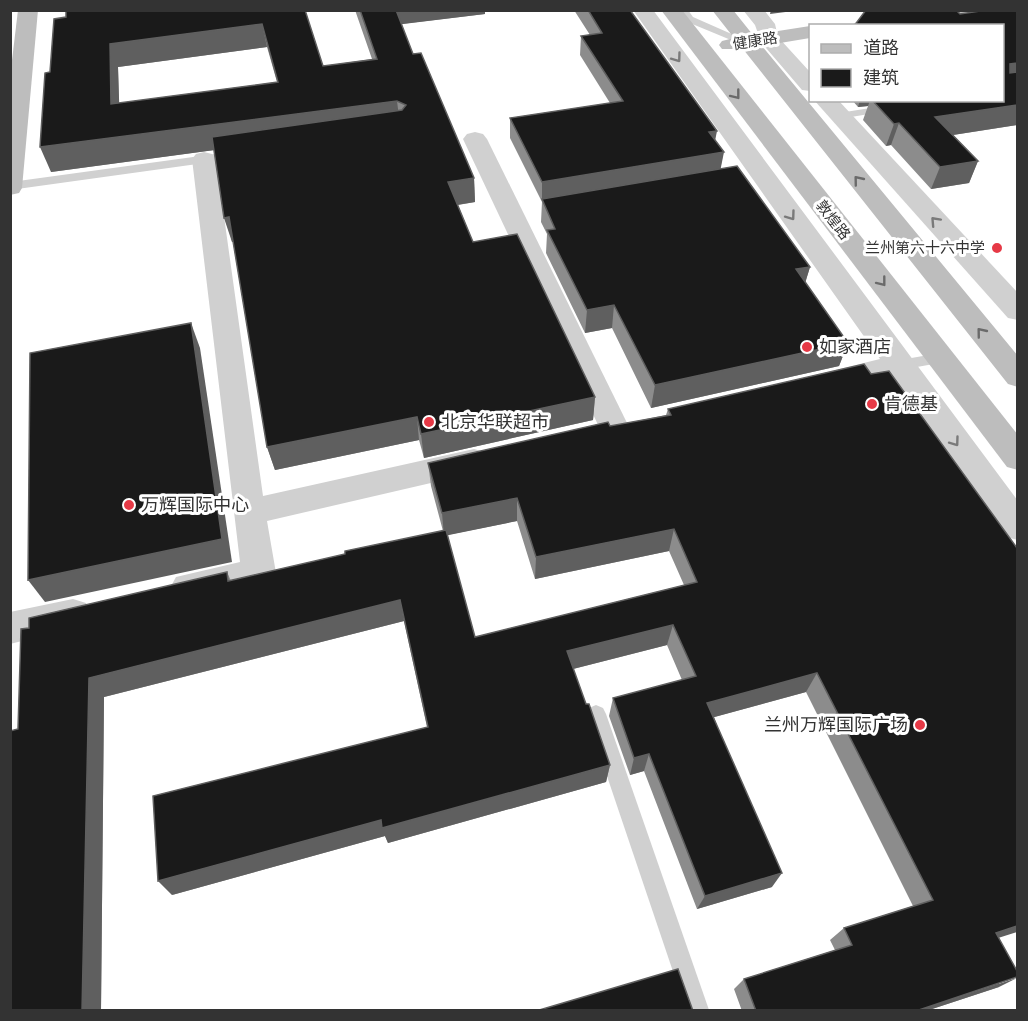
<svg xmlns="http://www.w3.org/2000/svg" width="1028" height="1021" font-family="'DM Sans','Noto Sans SC',sans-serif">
  <rect width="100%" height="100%" fill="#fff"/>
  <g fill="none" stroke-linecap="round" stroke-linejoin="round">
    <!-- lane -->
    <g fill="#d0d0d0" fill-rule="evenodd">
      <path d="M 677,10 L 688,10 L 693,17 L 752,43 L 743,45 L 685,21 Z"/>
      <path d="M 889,105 L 893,106 L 893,110 L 839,119 L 833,116 L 839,113 Z"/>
      <path d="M 215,154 L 221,158 L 219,161 L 10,190 L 11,182 Z"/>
      <path d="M 940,353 L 947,358 L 945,362 L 900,370 L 893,365 L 900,360 Z"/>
      <path d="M 596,705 L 603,708 L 606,714 L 709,1010 L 686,1010 L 586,714 L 589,708 Z"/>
    </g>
    <!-- street -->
    <g fill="#d0d0d0" fill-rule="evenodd">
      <path d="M 633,10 L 653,10 L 1018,501 L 1018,540 L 1006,537 L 893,377 L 825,393 L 815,389 L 810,382 L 815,375 L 880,359 Z"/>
      <path d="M 743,10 L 764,10 L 775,24 L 778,37 L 810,72 L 810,91 L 802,90 L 761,42 L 755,25 Z"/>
      <path d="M 814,100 L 838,100 L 1018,293 L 1018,320 L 1008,318 Z"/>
      <path d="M 475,132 L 483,134 L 487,139 L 630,429 L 626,437 L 615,441 L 604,437 L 600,429 L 463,139 L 467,134 Z"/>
      <path d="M 204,152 L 212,154 L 216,159 L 263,496 L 474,449 L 485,452 L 490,461 L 485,470 L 474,473 L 267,521 L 276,573 L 271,583 L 188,603 L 176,599 L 170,588 L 176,577 L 240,562 L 192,159 L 196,154 Z"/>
      <path d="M 73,599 L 86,603 L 91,614 L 86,625 L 10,644 L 10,612 Z"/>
    </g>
    <!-- secondary -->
    <g fill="#bdbdbd" fill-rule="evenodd">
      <path d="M 18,10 L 38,10 L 22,188 L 19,193 L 10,195 L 10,77 Z"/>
      <path d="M 661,10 L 682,10 L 1018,435 L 1018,470 L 1007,467 Z"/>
      <path d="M 712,10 L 733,10 L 753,35 L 810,26 L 810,38 L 762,46 L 1018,356 L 1018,387 L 1008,384 L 743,49 L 722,49 L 719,45 L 722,41 L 734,38 Z"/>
      <path d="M 924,10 L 977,10 C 966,25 871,26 850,26 L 860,20 Z"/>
    </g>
  </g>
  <!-- wall -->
  <g fill="#8c8c8c" fill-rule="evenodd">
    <path d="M 305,10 L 323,66 L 372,59 L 355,10 L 485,10 L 485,14 L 401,24 L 413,54 L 474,178 L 475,202 L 458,205 L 473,242 L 595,397 L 593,420 L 424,458 L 419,440 L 275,470 L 267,447 L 233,242 L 232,242 L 214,150 L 51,172 L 50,72 ZM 267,47 L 277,82 L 119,103 L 118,67 Z"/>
    <path d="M 574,10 L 630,10 L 715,140 L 720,169 L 810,267 L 805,283 L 848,343 L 839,366 L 651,408 L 612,328 L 585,333 L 546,253 L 547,234 L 541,222 L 542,202 L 510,138 L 510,118 L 610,103 L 580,55 L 581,36 L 590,35 Z"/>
    <path d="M 866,10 L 956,10 L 960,14 L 987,10 L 1017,10 L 1017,125 L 953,135 L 978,161 L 969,183 L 931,189 L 891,145 L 886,146 L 863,120 L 868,106 L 858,107 L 852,100 L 1002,100 L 1002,26 L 854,26 Z"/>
    <path d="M 668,409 L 999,938 L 999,987 L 926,1011 L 742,1011 L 734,989 L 744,979 L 835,950 L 830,940 L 844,928 L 913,906 L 806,692 L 714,717 L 772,887 L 697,909 L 644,771 L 630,775 L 609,716 L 613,698 L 682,680 L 667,645 L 573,669 L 586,704 L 610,765 L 606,782 L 388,843 L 385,836 L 172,895 L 427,727 L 404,621 L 104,697 L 101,1011 L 10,1011 L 18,729 L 29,628 L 227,572 L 231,581 L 443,531 L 431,486 L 428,463 L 666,415 ZM 517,521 L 535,579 L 669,551 L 684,585 L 475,637 L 447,535 Z"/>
  </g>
  <!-- shaded-wall -->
  <g fill="#5f5f5f">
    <path d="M 393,10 L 485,10 L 485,14 L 395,25 Z"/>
    <path d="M 771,10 L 801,10 L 770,14 Z"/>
    <path d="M 262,24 L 267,47 L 118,67 L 120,129 L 111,104 L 110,44 Z"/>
    <path d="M 1017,63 L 1017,84 L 1002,85 L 1010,64 Z"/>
    <path d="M 860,100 L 870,100 L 868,106 L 858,107 Z"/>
    <path d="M 397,101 L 400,125 L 51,172 L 40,147 Z"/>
    <path d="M 1017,105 L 1017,125 L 927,139 L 935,117 Z"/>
    <path d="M 899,123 L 891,145 L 886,146 L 894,124 Z"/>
    <path d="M 717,131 L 713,151 L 709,132 Z"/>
    <path d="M 724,152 L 720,172 L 542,199 L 542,182 Z"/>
    <path d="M 978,161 L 969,183 L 931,189 L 940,167 Z"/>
    <path d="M 474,178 L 475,202 L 450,206 L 448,182 Z"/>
    <path d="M 229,217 L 236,242 L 232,242 L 224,218 Z"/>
    <path d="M 810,267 L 803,290 L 796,269 Z"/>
    <path d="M 614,305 L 612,328 L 585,333 L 587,310 Z"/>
    <path d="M 191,323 L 200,348 L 232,562 L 45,602 L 28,580 Z"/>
    <path d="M 848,343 L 839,366 L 651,408 L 655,385 Z"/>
    <path d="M 595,397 L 593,420 L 424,458 L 421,434 Z"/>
    <path d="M 417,417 L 419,440 L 275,470 L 267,447 Z"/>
    <path d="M 517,498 L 517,521 L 444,536 L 442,513 Z"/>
    <path d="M 674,529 L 669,551 L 535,579 L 536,557 Z"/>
    <path d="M 400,600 L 404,621 L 104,697 L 101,1011 L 82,1011 L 89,678 Z"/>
    <path d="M 673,625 L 667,645 L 565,671 L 567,651 Z"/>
    <path d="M 817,673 L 806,692 L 700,721 L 707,703 Z"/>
    <path d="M 649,754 L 644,771 L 630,775 L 634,758 Z"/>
    <path d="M 610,765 L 606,782 L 388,843 L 385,836 L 172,895 L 158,881 L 381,820 Z"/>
    <path d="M 782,873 L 772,887 L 697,909 L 705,896 Z"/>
    <path d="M 1017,926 L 1017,932 L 976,945 L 996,933 Z"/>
    <path d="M 1017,978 L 999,987 L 926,1011 L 916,1011 Z"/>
  </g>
  <!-- building -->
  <g fill="#1a1a1a" stroke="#5f5f5f" stroke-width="1.5" fill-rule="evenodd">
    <path d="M 66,10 L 305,10 L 323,66 L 377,59 L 360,10 L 396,10 L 413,54 L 421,53 L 474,178 L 448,182 L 473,242 L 517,234 L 595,397 L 421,434 L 417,417 L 267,447 L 229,217 L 224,218 L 212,137 L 402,110 L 406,105 L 397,101 L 40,147 L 45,73 L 50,72 L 54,19 L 66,17 ZM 262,24 L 278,82 L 111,104 L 110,44 Z"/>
    <path d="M 588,10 L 630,10 L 717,131 L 709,132 L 724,152 L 542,182 L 510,118 L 623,101 L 581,36 L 602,33 Z"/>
    <path d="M 866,10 L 956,10 L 960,14 L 987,10 L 1017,10 L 1017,63 L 1010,64 L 1010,73 L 1017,72 L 1017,105 L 935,117 L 978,161 L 940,167 L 899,123 L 894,124 L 872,100 L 1002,100 L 1002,26 L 854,26 Z"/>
    <path d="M 737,166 L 810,267 L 796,269 L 848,343 L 655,385 L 614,305 L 587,310 L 547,230 L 555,229 L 542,199 Z"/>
    <path d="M 191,323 L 222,539 L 28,580 L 30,353 Z"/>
    <path d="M 864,364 L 871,374 L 889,371 L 1017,548 L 1017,926 L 996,933 L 1017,971 L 1017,977 L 916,1011 L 756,1011 L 744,979 L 852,945 L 844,928 L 933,900 L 817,673 L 707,703 L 782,873 L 705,896 L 649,754 L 634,758 L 613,698 L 696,676 L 673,625 L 567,651 L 586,704 L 589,704 L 610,765 L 382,828 L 381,820 L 158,881 L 153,796 L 428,727 L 400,600 L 89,678 L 82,1011 L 10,1011 L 10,731 L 18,729 L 21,629 L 29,628 L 29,618 L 227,572 L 228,581 L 345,554 L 345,551 L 446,530 L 475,637 L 697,582 L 674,529 L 536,557 L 517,498 L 442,513 L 428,463 L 608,422 L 610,426 L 671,415 L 668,409 Z"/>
    <path d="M 678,969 L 693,1011 L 536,1011 Z"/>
  </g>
  <!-- one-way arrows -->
  <defs><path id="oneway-chevron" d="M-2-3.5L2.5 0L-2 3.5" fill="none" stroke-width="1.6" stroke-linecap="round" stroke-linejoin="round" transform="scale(1.5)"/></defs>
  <g stroke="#7a7a7a">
    <use href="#oneway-chevron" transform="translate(677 58) rotate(54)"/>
    <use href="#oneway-chevron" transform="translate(791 216) rotate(54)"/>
    <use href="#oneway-chevron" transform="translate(935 221) rotate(-133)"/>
    <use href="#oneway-chevron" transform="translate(955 442) rotate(54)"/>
  </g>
  <g stroke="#6a6a6a">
    <use href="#oneway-chevron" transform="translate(736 95) rotate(52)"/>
    <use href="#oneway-chevron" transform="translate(858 180) rotate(-129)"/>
    <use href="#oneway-chevron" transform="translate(882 282) rotate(52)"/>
    <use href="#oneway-chevron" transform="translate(981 332) rotate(-129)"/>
  </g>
  <!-- markers -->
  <g fill="#e63946" stroke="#fff" stroke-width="2">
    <circle cx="997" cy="248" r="6"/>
    <circle cx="807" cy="347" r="6"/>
    <circle cx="872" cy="404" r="6"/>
    <circle cx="429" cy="422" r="6"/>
    <circle cx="129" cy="505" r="6"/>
    <circle cx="920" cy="725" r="6"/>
  </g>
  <g text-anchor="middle" stroke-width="6" stroke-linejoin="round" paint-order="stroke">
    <!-- far-street labels -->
    <g font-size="15" fill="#333" stroke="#fff">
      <text transform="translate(755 41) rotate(-9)" y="5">健康路</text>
      <text transform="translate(833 220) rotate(52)" y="5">敦煌路</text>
    </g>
    <!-- far-poi labels -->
    <g font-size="15" fill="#333" stroke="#fff" text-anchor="end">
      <text x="985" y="253">兰州第六十六中学</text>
    </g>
    <!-- poi labels -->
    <g font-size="18" fill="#333" stroke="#fff" text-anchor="start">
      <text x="819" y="353">如家酒店</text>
      <text x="884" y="410">肯德基</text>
      <text x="441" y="428">北京华联超市</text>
      <text x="141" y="511">万辉国际中心</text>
      <text x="908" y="731" text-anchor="end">兰州万辉国际广场</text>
    </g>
  </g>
  <!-- border -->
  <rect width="1028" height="1021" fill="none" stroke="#333333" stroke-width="24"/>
  <!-- legend -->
  <rect x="809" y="24" width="195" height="78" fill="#ffffff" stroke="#adadad" stroke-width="1.5"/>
  <rect x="821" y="44" width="30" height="9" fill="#bdbdbd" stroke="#adadad" stroke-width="1.5"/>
  <text x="863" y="54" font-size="18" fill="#333333">道路</text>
  <rect x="821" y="69" width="30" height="18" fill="#1a1a1a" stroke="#adadad" stroke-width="1.5"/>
  <text x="863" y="84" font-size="18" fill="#333333">建筑</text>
</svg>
